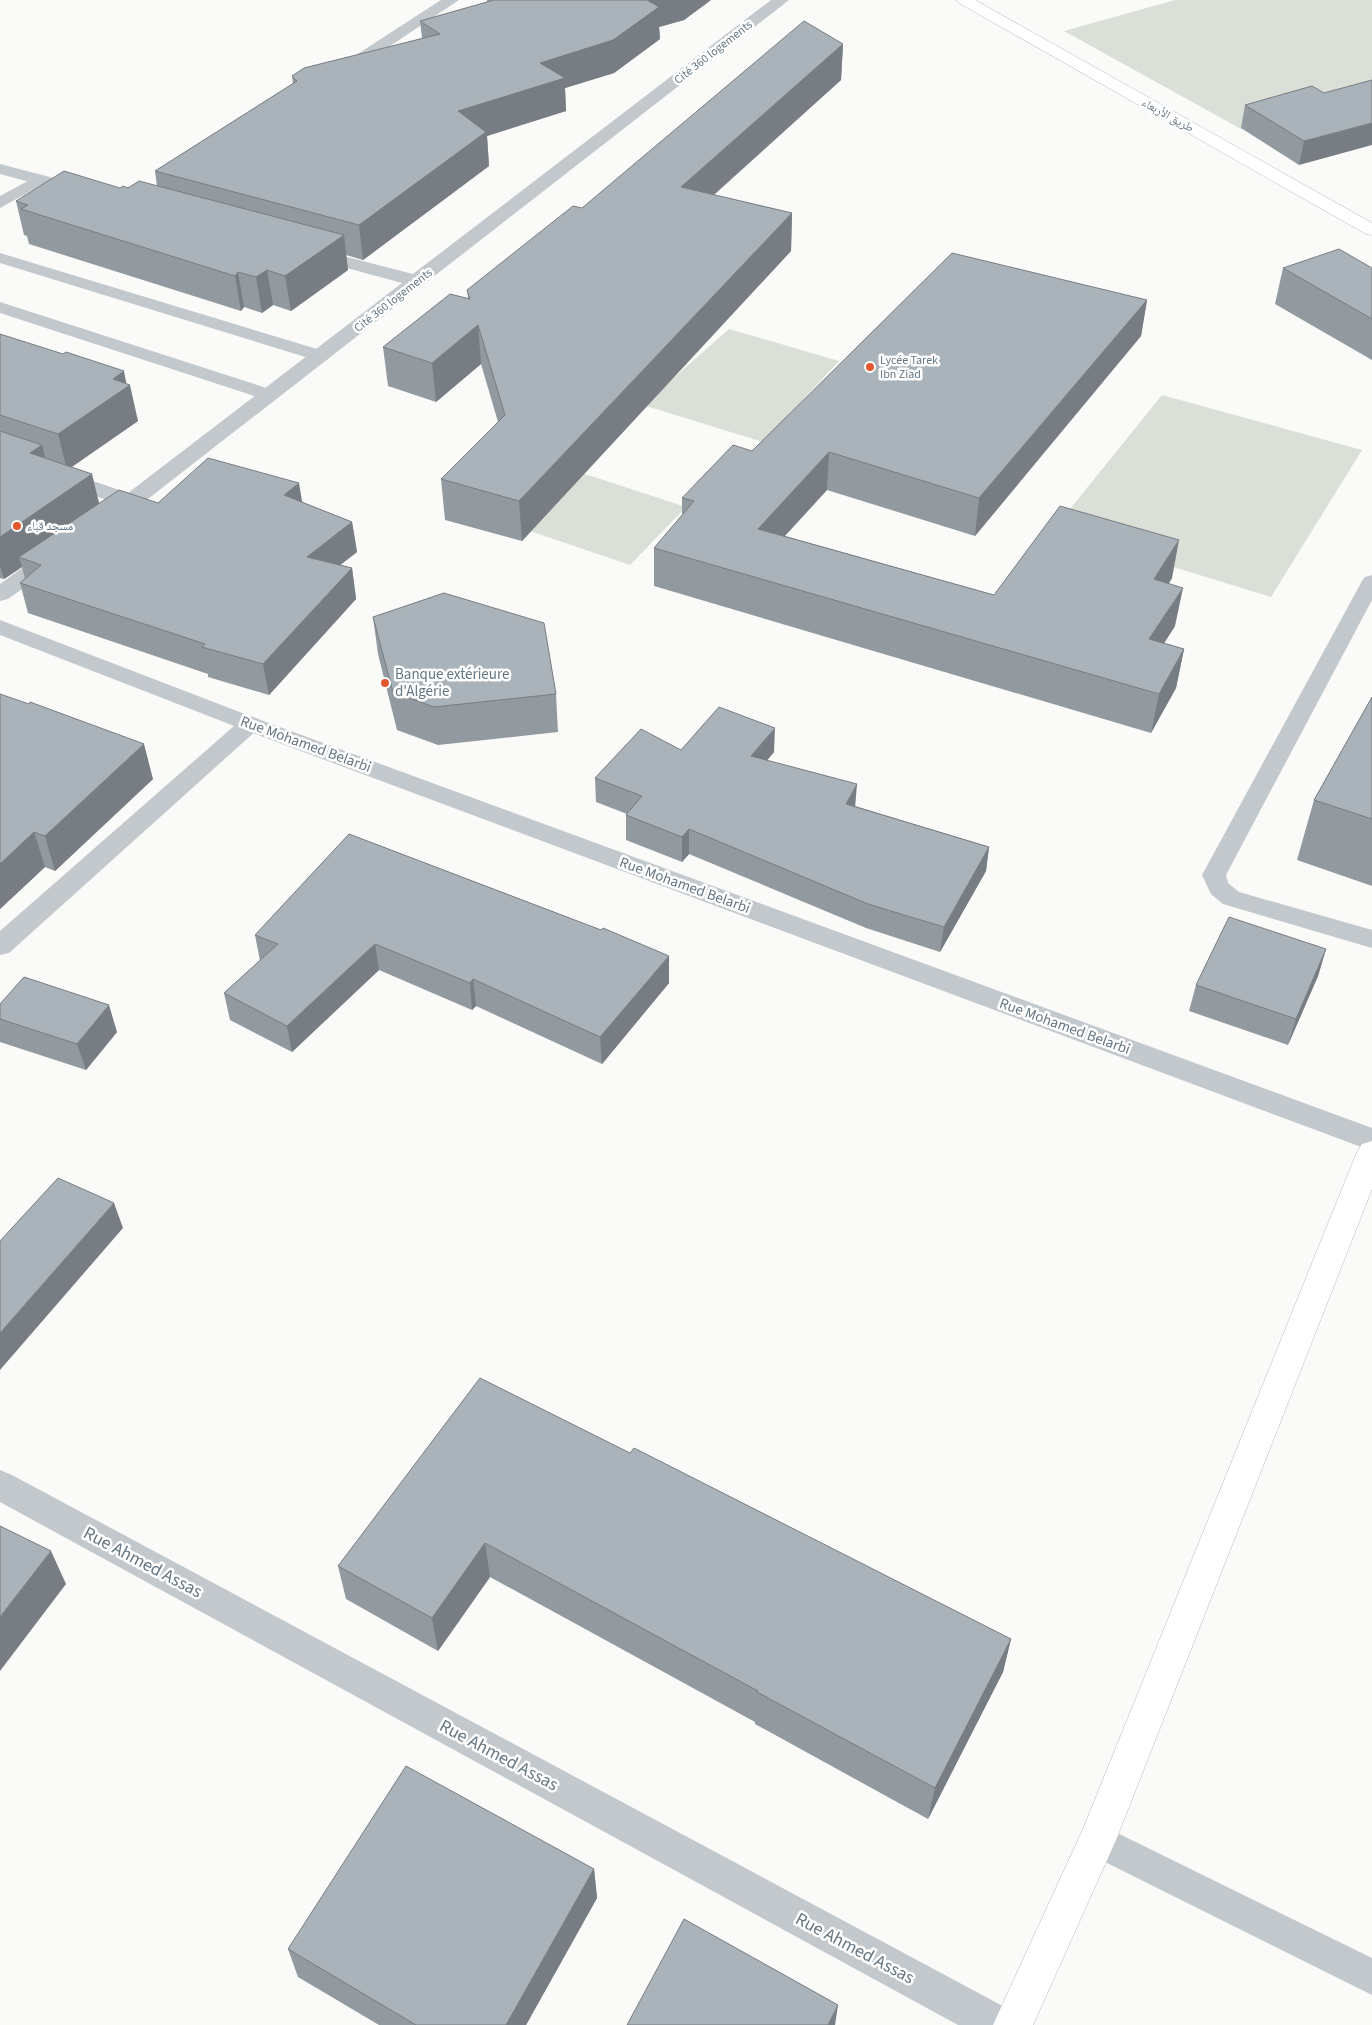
<svg xmlns="http://www.w3.org/2000/svg" width="1372" height="2025" font-family="'Source Sans 3','Noto Naskh Arabic',sans-serif">
  <rect width="100%" height="100%" fill="#fafaf8"/>
  <!-- green -->
  <g fill="#dadfd7">
    <path d="M 1175,0 L 1372,0 L 1372,88 L 1241,129 L 1064,31 Z"/>
    <path d="M 729,329 L 839,361 L 763,442 L 643,405 Z"/>
    <path d="M 1162,395 L 1362,450 L 1271,597 L 1053,530 Z"/>
    <path d="M 536,458 L 686,507 L 630,565 L 471,511 Z"/>
  </g>
  <g fill="none" stroke-linecap="round" stroke-linejoin="round">
    <defs>
      <g id="secondary">
        <path d="M 956,0 L 975,0 L 1372,223 L 1372,235 L 1366,234 L 959,3 Z"/>
        <path d="M 1372,1141 L 1372,1189 L 1116,1840 L 1033,2025 L 993,2025 L 1083,1829 L 1357,1152 L 1362,1144 Z"/>
      </g>
    </defs>
    <!-- secondary casing -->
    <use href="#secondary" stroke="#b3babf" stroke-width="1"/>
    <!-- service -->
    <g fill="#c3c8cc" fill-rule="evenodd">
      <path d="M 39,175 L 45,177 L 47,180 L 45,183 L 0,208 L 0,196 Z"/>
      <path d="M 0,253 L 327,352 L 330,356 L 327,360 L 321,361 L 315,360 L 0,263 Z"/>
      <path d="M 0,302 L 276,391 L 279,395 L 276,399 L 270,400 L 264,399 L 0,313 Z"/>
      <path d="M 1372,575 L 1372,600 L 1226,875 L 1228,883 L 1239,892 L 1372,930 L 1372,948 L 1223,904 L 1211,894 L 1202,875 L 1362,581 L 1365,577 Z"/>
      <path d="M 1097,1823 L 1372,1958 L 1372,1995 L 1085,1852 L 1080,1840 L 1085,1828 Z"/>
    </g>
    <!-- minor -->
    <g fill="#c3c8cc" fill-rule="evenodd">
      <path d="M 441,0 L 459,0 L 348,74 L 336,74 L 334,71 L 336,68 Z"/>
      <path d="M 771,0 L 789,0 L 117,523 L 109,524 L 101,523 L 98,518 L 115,503 L 0,462 L 0,449 L 128,493 L 402,283 L 306,257 L 303,253 L 306,249 L 312,248 L 413,274 Z"/>
      <path d="M 0,164 L 88,187 L 91,191 L 88,195 L 82,196 L 0,174 Z"/>
      <path d="M 55,548 L 63,550 L 66,555 L 63,560 L 8,599 L 0,601 L 0,584 L 47,550 Z"/>
      <path d="M 250,716 L 258,719 L 262,724 L 258,729 L 9,953 L 0,955 L 0,931 L 242,719 Z"/>
      <path d="M 0,1470 L 12,1475 L 1012,2011 L 1018,2025 L 958,2025 L 0,1502 Z"/>
    </g>
    <!-- tertiary -->
    <path fill="#c3c8cc" fill-rule="evenodd" d="M 0,620 L 258,719 L 1372,1128 L 1372,1151 L 242,729 L 0,635 Z"/>
    <!-- secondary -->
    <use href="#secondary" fill="#fff" fill-rule="evenodd"/>
  </g>
  <!-- wall -->
  <g fill="#929a9f">
    <path d="M 487,0 L 711,0 L 684,20 L 659,27 L 660,39 L 614,73 L 565,88 L 566,111 L 487,136 L 489,166 L 363,260 L 346,255 L 348,270 L 291,311 L 273,305 L 262,313 L 244,307 L 241,311 L 29,244 L 27,236 L 24,235 L 16,201 L 120,188 L 157,186 L 155,171 L 293,84 L 292,76 L 422,38 L 420,21 L 487,2 Z"/>
    <path d="M 843,44 L 841,80 L 714,195 L 792,213 L 791,251 L 522,541 L 445,520 L 441,479 L 498,422 L 481,364 L 436,402 L 388,386 L 383,347 L 468,298 L 467,290 L 582,208 Z"/>
    <path d="M 1324,93 L 1299,165 L 1241,128 L 1245,105 Z"/>
    <path d="M 1283,268 L 1372,268 L 1372,360 L 1275,304 Z"/>
    <path d="M 1147,300 L 1141,336 L 975,536 L 827,490 L 785,536 L 994,595 L 1172,578 L 1169,583 L 1175,626 L 1164,643 L 1184,649 L 1176,688 L 1151,733 L 654,586 L 654,548 L 682,516 L 682,498 L 752,451 Z"/>
    <path d="M 0,334 L 126,383 L 138,421 L 72,467 L 99,503 L 302,502 L 352,522 L 357,552 L 340,565 L 352,568 L 356,599 L 269,695 L 208,677 L 208,674 L 28,613 L 20,583 L 25,579 L 22,567 L 4,579 L 0,578 Z"/>
    <path d="M 373,617 L 556,694 L 558,732 L 438,745 L 397,730 L 378,654 Z"/>
    <path d="M 0,694 L 153,779 L 55,871 L 45,867 L 0,909 Z"/>
    <path d="M 1372,697 L 1372,886 L 1297,860 L 1314,800 Z"/>
    <path d="M 681,750 L 774,752 L 767,760 L 855,806 L 989,847 L 986,871 L 940,952 L 866,928 L 689,854 L 682,862 L 626,840 L 626,815 L 627,814 L 596,802 L 595,778 Z"/>
    <path d="M 255,935 L 669,956 L 669,983 L 602,1064 L 476,1006 L 472,1010 L 379,970 L 292,1052 L 230,1020 L 224,993 L 260,961 Z"/>
    <path d="M 1326,949 L 1318,976 L 1288,1045 L 1189,1011 L 1196,985 Z"/>
    <path d="M 0,1004 L 117,1032 L 86,1070 L 0,1042 Z"/>
    <path d="M 630,1453 L 1011,1639 L 1003,1672 L 928,1819 L 755,1724 L 755,1722 L 490,1577 L 438,1651 L 346,1599 L 338,1566 Z"/>
    <path d="M 594,1869 L 597,1898 L 526,2025 L 379,2025 L 298,1977 L 288,1949 Z"/>
  </g>
  <!-- shaded-wall -->
  <g fill="#777d82">
    <path d="M 645,0 L 711,0 L 684,20 L 659,27 L 660,39 L 614,73 L 565,88 L 566,111 L 487,136 L 489,166 L 363,260 L 359,225 L 458,111 L 540,63 Z"/>
    <path d="M 843,44 L 841,80 L 681,224 L 681,187 Z"/>
    <path d="M 1372,123 L 1372,145 L 1299,165 L 1304,141 Z"/>
    <path d="M 792,213 L 791,251 L 522,541 L 519,501 Z"/>
    <path d="M 344,235 L 348,270 L 291,311 L 285,276 Z"/>
    <path d="M 267,270 L 273,305 L 262,313 L 256,277 Z"/>
    <path d="M 238,272 L 244,307 L 241,311 L 235,276 Z"/>
    <path d="M 1147,300 L 1141,336 L 975,536 L 979,498 Z"/>
    <path d="M 478,325 L 481,364 L 436,402 L 432,363 Z"/>
    <path d="M 124,371 L 127,387 L 130,385 L 138,421 L 67,470 L 58,434 L 113,379 Z"/>
    <path d="M 42,445 L 51,482 L 30,453 Z"/>
    <path d="M 829,452 L 827,490 L 756,567 L 758,529 Z"/>
    <path d="M 92,474 L 101,511 L 19,557 L 22,567 L 4,579 L 0,566 L 0,537 Z"/>
    <path d="M 299,483 L 304,513 L 284,495 Z"/>
    <path d="M 352,522 L 357,552 L 312,587 L 307,557 Z"/>
    <path d="M 1179,540 L 1172,578 L 1146,618 L 1154,579 Z"/>
    <path d="M 352,568 L 356,599 L 269,695 L 263,664 Z"/>
    <path d="M 1183,588 L 1175,626 L 1142,678 L 1149,639 Z"/>
    <path d="M 1184,649 L 1176,688 L 1151,733 L 1159,694 Z"/>
    <path d="M 775,728 L 774,752 L 750,781 L 751,756 Z"/>
    <path d="M 144,744 L 153,779 L 55,871 L 45,836 Z"/>
    <path d="M 857,784 L 855,808 L 846,804 Z"/>
    <path d="M 689,829 L 689,854 L 682,862 L 682,837 Z"/>
    <path d="M 34,832 L 45,867 L 0,909 L 0,864 Z"/>
    <path d="M 989,847 L 986,871 L 940,952 L 944,927 Z"/>
    <path d="M 375,944 L 379,970 L 292,1052 L 287,1026 Z"/>
    <path d="M 1326,949 L 1318,976 L 1288,1045 L 1296,1019 Z"/>
    <path d="M 669,956 L 669,983 L 602,1064 L 600,1037 Z"/>
    <path d="M 473,979 L 476,1006 L 472,1010 L 470,983 Z"/>
    <path d="M 109,1005 L 117,1032 L 86,1070 L 77,1044 Z"/>
    <path d="M 114,1203 L 123,1228 L 0,1370 L 0,1333 Z"/>
    <path d="M 485,1543 L 490,1577 L 438,1651 L 432,1618 Z"/>
    <path d="M 51,1551 L 66,1584 L 0,1671 L 0,1617 Z"/>
    <path d="M 1011,1639 L 1003,1672 L 928,1819 L 935,1788 Z"/>
    <path d="M 594,1869 L 597,1898 L 526,2025 L 506,2025 Z"/>
    <path d="M 838,2005 L 835,2025 L 828,2025 Z"/>
  </g>
  <!-- building -->
  <g fill="#aab3b9" stroke="#777d82">
    <path d="M 494,0 L 647,0 L 659,7 L 613,40 L 540,63 L 565,78 L 458,111 L 486,132 L 359,225 L 155,171 L 297,81 L 292,76 L 304,68 L 440,34 L 420,21 Z"/>
    <path d="M 804,21 L 843,44 L 681,187 L 792,213 L 519,501 L 441,479 L 505,415 L 478,325 L 432,363 L 383,347 L 450,294 L 470,299 L 467,290 L 573,206 L 582,208 Z"/>
    <path d="M 1372,80 L 1372,123 L 1304,141 L 1245,105 L 1312,86 L 1324,93 Z"/>
    <path d="M 64,171 L 120,188 L 123,186 L 128,188 L 139,181 L 344,235 L 285,276 L 267,270 L 256,277 L 238,272 L 235,276 L 21,209 L 28,205 L 16,201 Z"/>
    <path d="M 1339,249 L 1372,268 L 1372,319 L 1283,268 Z"/>
    <path d="M 952,253 L 1147,300 L 979,498 L 829,452 L 758,529 L 994,595 L 1060,506 L 1179,540 L 1154,579 L 1183,588 L 1149,639 L 1184,649 L 1159,694 L 654,548 L 694,501 L 682,498 L 733,445 L 752,451 Z"/>
    <path d="M 0,334 L 63,354 L 66,352 L 124,371 L 113,379 L 130,385 L 58,434 L 0,415 Z"/>
    <path d="M 0,431 L 42,445 L 30,453 L 92,474 L 0,537 Z"/>
    <path d="M 208,458 L 299,483 L 284,495 L 352,522 L 307,557 L 352,568 L 263,664 L 202,647 L 205,644 L 20,583 L 41,565 L 19,557 L 119,490 L 158,503 Z"/>
    <path d="M 444,593 L 544,623 L 556,694 L 434,707 L 393,692 L 373,617 Z"/>
    <path d="M 0,694 L 29,704 L 30,702 L 144,744 L 45,836 L 34,832 L 0,864 Z"/>
    <path d="M 1372,697 L 1372,819 L 1314,800 Z"/>
    <path d="M 719,707 L 775,728 L 751,756 L 857,784 L 846,804 L 989,847 L 944,927 L 868,904 L 689,829 L 682,837 L 626,815 L 642,796 L 595,778 L 641,729 L 681,750 Z"/>
    <path d="M 349,834 L 601,930 L 603,928 L 669,956 L 600,1037 L 473,979 L 470,983 L 375,944 L 287,1026 L 224,993 L 278,944 L 255,935 Z"/>
    <path d="M 1229,917 L 1326,949 L 1296,1019 L 1196,985 Z"/>
    <path d="M 24,977 L 109,1005 L 77,1044 L 0,1019 L 0,1004 Z"/>
    <path d="M 58,1178 L 114,1203 L 0,1333 L 0,1241 Z"/>
    <path d="M 480,1378 L 630,1453 L 634,1448 L 1011,1639 L 935,1788 L 757,1692 L 758,1691 L 485,1543 L 432,1618 L 338,1566 Z"/>
    <path d="M 0,1526 L 51,1551 L 0,1617 Z"/>
    <path d="M 406,1766 L 594,1869 L 506,2025 L 416,2025 L 288,1949 Z"/>
    <path d="M 684,1919 L 838,2005 L 828,2025 L 627,2025 Z"/>
  </g>
  <!-- markers -->
  <g fill="#e4572e" stroke="#fff" stroke-width="2">
    <circle cx="870" cy="367" r="5"/>
    <circle cx="17" cy="526" r="5"/>
    <circle cx="385" cy="683" r="5"/>
  </g>
  <g text-anchor="middle" stroke-width="5" stroke-linejoin="round" paint-order="stroke">
    <!-- far-street labels -->
    <g font-size="12" fill="#657683" stroke="#fff">
      <text transform="translate(713 52) rotate(-38)" y="4">Cité 360 logements</text>
      <text transform="translate(1168 115) rotate(29)" y="4">طريق الأربعاء</text>
      <text transform="translate(393 300) rotate(-38)" y="4">Cité 360 logements</text>
    </g>
    <!-- far-poi labels -->
    <g font-size="12" fill="#657683" stroke="#fff" text-anchor="start">
      <text x="880" y="364">Lycée Tarek<tspan x="880" dy="14">Ibn Ziad</tspan></text>
      <text x="27" y="530">مسجد قباء</text>
    </g>
    <!-- poi labels -->
    <g font-size="15" fill="#657683" stroke="#fff" text-anchor="start">
      <text x="395" y="679">Banque extérieure<tspan x="395" dy="17">d'Algérie</tspan></text>
    </g>
    <!-- street labels -->
    <g font-size="15" fill="#657683" stroke="#fff">
      <text transform="translate(306 744) rotate(20)" y="5">Rue Mohamed Belarbi</text>
      <text transform="translate(685 885) rotate(20)" y="5">Rue Mohamed Belarbi</text>
      <text transform="translate(1065 1026) rotate(20)" y="5">Rue Mohamed Belarbi</text>
    </g>
    <!-- near-street labels -->
    <g font-size="18" fill="#657683" stroke="#fff">
      <text transform="translate(143 1562) rotate(28)" y="6">Rue Ahmed Assas</text>
      <text transform="translate(499 1755) rotate(28)" y="6">Rue Ahmed Assas</text>
      <text transform="translate(855 1948) rotate(28)" y="6">Rue Ahmed Assas</text>
    </g>
  </g>
</svg>
